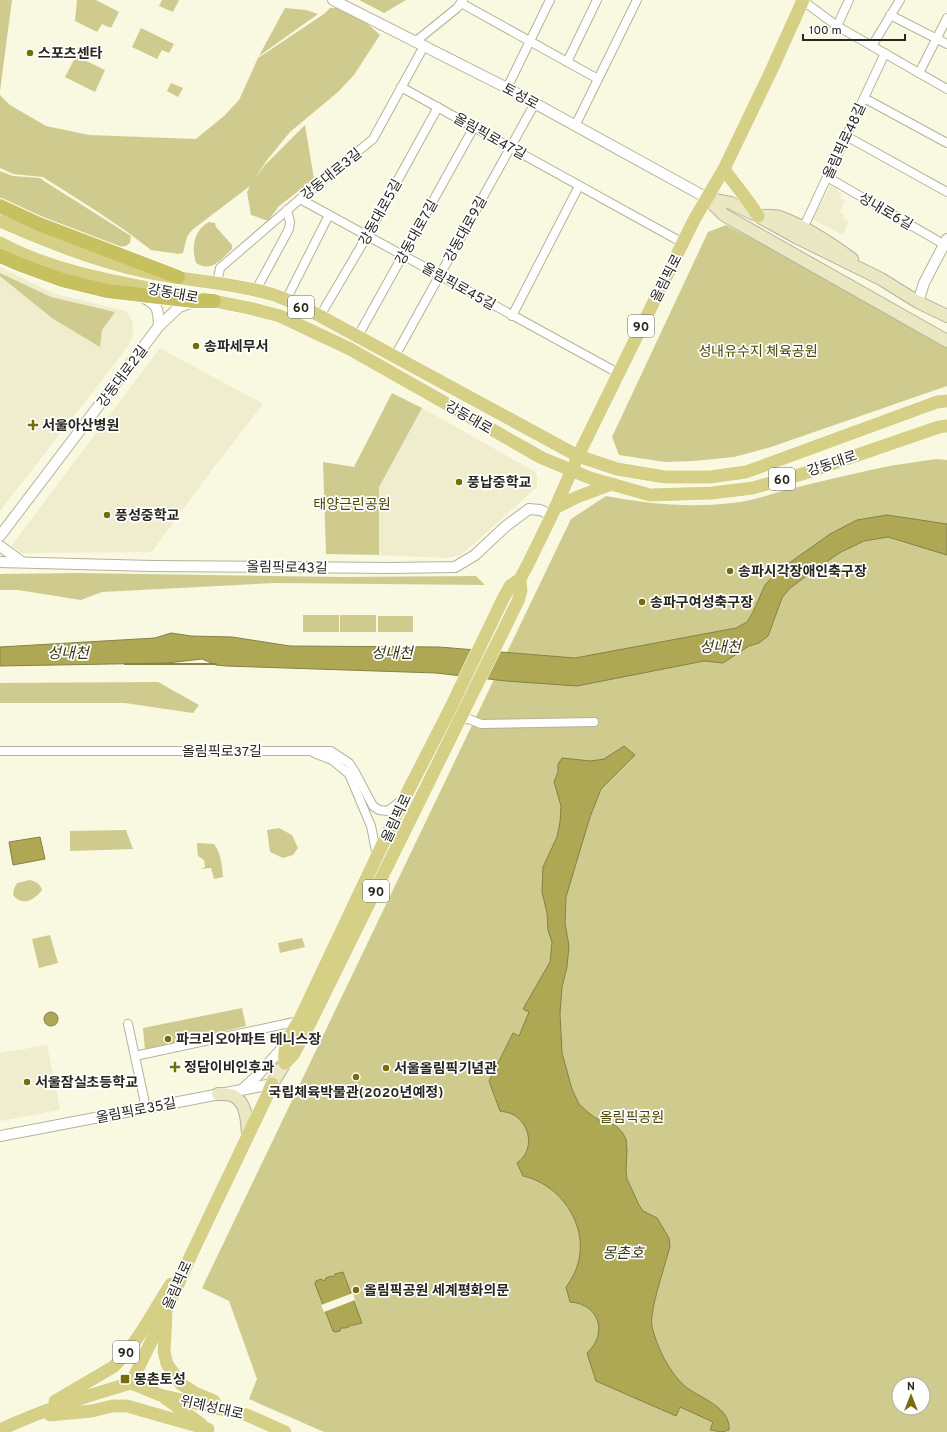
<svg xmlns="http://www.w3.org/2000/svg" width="947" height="1432" font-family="Overpass,'Noto Sans KR',sans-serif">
  <rect width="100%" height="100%" fill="#f9f8e0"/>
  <!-- built -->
  <g fill="#efedce">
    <path d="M 830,186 L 836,187 L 838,192 L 842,194 L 840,198 L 845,200 L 840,212 L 844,214 L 844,218 L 849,221 L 843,235 L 812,219 Z"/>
    <path d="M 0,267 L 55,294 L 126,311 L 133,323 L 133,335 L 129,345 L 0,511 Z"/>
    <path d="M 160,348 L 263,404 L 202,483 L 152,552 L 22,553 L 11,546 Z"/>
    <path d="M 422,408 L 534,471 L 537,477 L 537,487 L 461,555 L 448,558 L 379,555 L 378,487 Z"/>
    <path d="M 47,1045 L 60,1110 L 0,1121 L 0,1053 Z"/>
  </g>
  <!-- green -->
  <g fill="#cfcb8e" fill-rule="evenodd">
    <path d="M 0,0 L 12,0 L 0,91 Z"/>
    <path d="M 77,0 L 96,0 L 119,12 L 111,28 L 102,24 L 97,32 L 75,21 Z"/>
    <path d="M 162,0 L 179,0 L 173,12 L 159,6 Z"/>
    <path d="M 359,0 L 406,0 L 384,13 Z"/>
    <path d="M 285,8 L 306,10 L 318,14 L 259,56 Z"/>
    <path d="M 330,8 L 343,8 L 359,16 L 380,35 L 354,75 L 338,92 L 290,132 L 267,160 L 254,180 L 265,165 L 305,125 L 314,179 L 279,206 L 268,221 L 251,215 L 247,192 L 250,186 L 192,230 L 187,237 L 183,253 L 179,254 L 151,250 L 126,231 L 95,210 L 43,177 L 13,174 L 0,168 L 0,95 L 10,105 L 46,126 L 89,135 L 196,139 L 224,116 L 239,100 L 258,58 L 324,14 Z"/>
    <path d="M 141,28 L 174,44 L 169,53 L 162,50 L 157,59 L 132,47 Z"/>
    <path d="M 76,56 L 105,70 L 95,92 L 65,77 Z"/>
    <path d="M 171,83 L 183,88 L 178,97 L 167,91 Z"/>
    <path d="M 0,171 L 13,176 L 40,178 L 44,181 L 131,236 L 130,243 L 126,246 L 119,247 L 38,222 L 0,202 Z"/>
    <path d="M 209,222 L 215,223 L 216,227 L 232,245 L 232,249 C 221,259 212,273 196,263 C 191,247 194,230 209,222 Z"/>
    <path d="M 726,225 L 841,286 L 947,348 L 947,386 L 768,448 L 734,457 L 693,461 L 665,462 L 619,455 L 612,437 L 708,232 Z"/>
    <path d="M 0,273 L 51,297 L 115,312 L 102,330 L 100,347 L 52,318 L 0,276 Z"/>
    <path d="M 392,393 L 422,408 L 379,487 L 379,555 L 326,554 L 323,462 L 354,467 Z"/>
    <path d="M 936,459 L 947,460 L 947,1432 L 324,1432 L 249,1399 L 257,1379 L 229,1301 L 202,1288 L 571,519 L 606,496 C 648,504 689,508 732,503 C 754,501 773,493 794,488 C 822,481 851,474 880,468 C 898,464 918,462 936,459 ZM 899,1384 L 923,1384 L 923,1408 L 899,1408 Z"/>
    <path d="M 78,573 L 343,577 L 476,576 L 485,585 L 275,583 L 102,592 L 81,600 L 18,590 L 0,590 L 0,574 Z"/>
    <rect x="303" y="615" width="36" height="17"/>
    <rect x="340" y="615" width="36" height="17"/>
    <rect x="378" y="616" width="35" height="16"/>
    <path d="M 158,682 L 199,705 L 193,713 L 125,703 L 0,703 L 0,683 Z"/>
    <path d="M 279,828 L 292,835 L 298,848 L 293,855 L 283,858 L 270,852 L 267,830 Z"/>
    <path d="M 126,830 L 133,849 L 70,851 L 70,831 Z"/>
    <path d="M 197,843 L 214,844 C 221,854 222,864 223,877 L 214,879 L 211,868 L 200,869 L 205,867 L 204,860 L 198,856 Z"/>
    <path d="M 30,880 C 37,882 40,884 42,890 C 34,900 23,907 13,895 L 14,889 L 17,883 Z"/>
    <path d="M 50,935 L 58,963 L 39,968 L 32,939 Z"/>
    <path d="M 302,938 L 305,947 L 280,953 L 278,943 Z"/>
    <path d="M 242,1008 L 246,1026 L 145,1050 L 143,1028 Z"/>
  </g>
  <!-- water -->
  <g fill="#aea855" stroke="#868145">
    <path d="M 887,515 L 947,524 L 947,555 L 888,537 L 864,541 L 841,552 L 813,571 L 789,589 L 782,598 L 768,636 L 759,643 L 749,646 L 723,663 L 704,661 L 577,686 L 506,681 L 436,673 L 226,666 L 216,665 L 202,659 L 167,663 L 0,666 L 0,647 L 155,638 L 171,633 L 191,636 L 232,637 L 290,646 L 439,647 L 575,658 L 736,628 L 747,622 L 753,612 L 765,585 L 778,571 L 830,534 L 857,520 Z"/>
    <path d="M 624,746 L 635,755 L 601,789 L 590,817 L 566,897 L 565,923 L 569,946 L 567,967 L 562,987 L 560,1013 L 562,1053 L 572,1089 L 579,1104 L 590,1114 L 599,1120 L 615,1125 L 622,1132 L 626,1139 L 627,1150 L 626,1171 L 627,1179 L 639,1205 L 643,1211 L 657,1218 L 669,1238 L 670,1246 C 666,1263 649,1311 652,1326 C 656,1346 670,1374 686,1387 C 700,1398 731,1407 729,1430 L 722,1432 L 710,1430 L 713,1422 L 680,1407 L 676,1416 L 596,1381 L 587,1353 C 608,1334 600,1304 570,1302 L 566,1287 C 569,1283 572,1278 574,1274 C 594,1233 564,1185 523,1176 L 517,1163 C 535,1151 531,1123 512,1114 C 508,1112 503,1112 500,1111 L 489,1081 L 513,1033 L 519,1036 L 529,1012 L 523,1009 L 550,962 L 552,942 L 548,930 L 547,913 L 542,892 L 543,867 L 557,837 L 560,822 L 561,806 L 554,782 L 558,772 L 558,764 L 562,758 L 591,761 L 604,759 Z"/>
    <path d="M 40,837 L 45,859 L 13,865 L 9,842 Z"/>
    <circle cx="51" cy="1019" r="7"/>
    <path d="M 343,1272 L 362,1323 L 354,1325 L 351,1325 C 348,1328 346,1328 341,1328 L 340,1331 L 335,1332 L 333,1331 L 315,1284 L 316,1281 L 321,1279 L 324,1281 L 326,1278 L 331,1276 L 334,1277 L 335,1274 Z"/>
  </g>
  <!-- pier -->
  <path fill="#f9f8e0" d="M 353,1293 L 355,1300 L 324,1312 L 321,1305 Z"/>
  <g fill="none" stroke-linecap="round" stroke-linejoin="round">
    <!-- stream -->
    <path stroke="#868145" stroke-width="2" d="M 125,664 L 216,664"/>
    <defs>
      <g id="minor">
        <path d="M 802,0 L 837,26 L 947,89"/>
        <path d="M 461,3 L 598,79"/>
        <path d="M 890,15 L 947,44"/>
        <path d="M 837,26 L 849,0"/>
        <path d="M 415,42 L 457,8 L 463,0"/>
        <path d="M 872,46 L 900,0"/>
        <path d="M 567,62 L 597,0"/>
        <path d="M 919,73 L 947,18"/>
        <path d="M 401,87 L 683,243"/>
        <path d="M 507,88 L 550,0"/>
        <path d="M 864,98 L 947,143"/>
        <path d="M 575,126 L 637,0"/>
        <path d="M 846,136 L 947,192"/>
        <path d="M 827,177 L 947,246"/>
        <path d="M 300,199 L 618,373"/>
        <path d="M 802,227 L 807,220 L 885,53"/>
        <path d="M 217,283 L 220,268 L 300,199 L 373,139 L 424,46"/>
        <path d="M 256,290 L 289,229 L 290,222 L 287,210"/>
        <path d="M 286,300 L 329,215"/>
        <path d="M 320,316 L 367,236 L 438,107"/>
        <path d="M 512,316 L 579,186"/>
        <path d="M 358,336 L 474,127"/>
        <path d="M 395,356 L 535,103"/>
        <path d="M 460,720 L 469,719 L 481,724 L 594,722"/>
        <path d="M 0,751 L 331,751 L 349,763 L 355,772 L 373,806 L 379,810 L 388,811 L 402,800"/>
        <path d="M 314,753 L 332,760 L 349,774 L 371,826 L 377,856"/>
        <path d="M 128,1024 L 146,1108"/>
        <path d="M 135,1056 L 299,1021"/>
      </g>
      <g id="tertiary">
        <path d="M 333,0 L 507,88 L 707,198"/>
        <path d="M 142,297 C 159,305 158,309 159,326"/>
        <path d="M 918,302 L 924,283 L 947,239"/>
        <path d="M 0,536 L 159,326 L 179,307 L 193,302"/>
        <path d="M 0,546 L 22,562"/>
        <path d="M 0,562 L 152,566 L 390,568 L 455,567 L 475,555 L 506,526 L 529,509 L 540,510 L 552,515"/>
        <path d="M 243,1089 L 257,1076 L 286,1044"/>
        <path d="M 0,1136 L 272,1084"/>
      </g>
      <g id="secondary">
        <path d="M 707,198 L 724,215 L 947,341"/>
        <path d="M 707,198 L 731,203 L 758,216 L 798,238 L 881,279 L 918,302 L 947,316"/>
        <path d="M 760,216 C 766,216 773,215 779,217 C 805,226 830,243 852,259"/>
        <path d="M 272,1084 L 285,1063"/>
        <path d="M 218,1094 C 222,1094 230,1094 234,1096 C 247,1104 247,1121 248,1135"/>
      </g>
      <g id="primary">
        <path d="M 724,169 C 735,185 748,199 758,216"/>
        <path d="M 0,221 C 47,242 95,261 146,272 C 187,281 230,282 271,294 C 288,299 304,308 320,316 L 578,456 L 617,469 L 665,477 L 710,477 L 746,472 L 937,402 L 947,401"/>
        <path d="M 0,243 C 54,272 116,282 175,293"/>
        <path d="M 204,299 L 249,308 L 280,316 L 350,349 L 542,458 L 590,478 L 650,495 L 712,493 L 753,488 L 802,474 L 939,427 L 947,426"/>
        <path d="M 555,508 L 577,497 L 612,484"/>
        <path d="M 285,1063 C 283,1043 290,1036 299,1021 L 404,799 L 449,711 L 502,601 L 510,586 L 520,579 L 528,564 L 552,515 L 578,456 L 694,220 L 724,169 L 772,69 L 803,0"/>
        <path d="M 285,1063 L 293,1055 L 309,1025 L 518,601 L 521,591 L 520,579"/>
        <path d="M 166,1317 L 164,1352 L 167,1364 L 181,1384 L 195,1393 L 214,1401"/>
        <path d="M 131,1383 L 160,1395 L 247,1415 L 285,1432"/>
        <path d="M 165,1398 L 201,1424"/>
        <path d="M 55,1401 L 113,1367 C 137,1345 153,1311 171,1284"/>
        <path d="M 50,1415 L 92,1411 L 112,1406 L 127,1406 L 208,1429"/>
        <path d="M 0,1430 C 42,1410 86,1396 131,1383 L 166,1311 L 192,1253 L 266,1098 L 272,1084"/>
      </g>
      <g id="trunk">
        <path d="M 0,206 L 39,224 L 178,277"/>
        <path d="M 0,256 L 21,265 L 62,280 L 107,291 L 194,301 L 214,301"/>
      </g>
    </defs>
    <!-- minor casing -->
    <use href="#minor" stroke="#b4b39d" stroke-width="10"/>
    <!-- tertiary casing -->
    <use href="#tertiary" stroke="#b4b39d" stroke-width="12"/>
    <!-- secondary casing -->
    <use href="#secondary" stroke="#b4b39d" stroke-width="14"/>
    <!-- primary casing -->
    <use href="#primary" stroke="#fff" stroke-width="14"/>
    <!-- trunk casing -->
    <use href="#trunk" stroke="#fff" stroke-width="16"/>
    <!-- minor -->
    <use href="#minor" stroke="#fff" stroke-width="8"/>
    <!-- tertiary -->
    <use href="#tertiary" stroke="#fff" stroke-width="10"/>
    <!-- secondary -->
    <use href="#secondary" stroke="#eae7c3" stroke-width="12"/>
    <!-- primary -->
    <use href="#primary" stroke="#d5d086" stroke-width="13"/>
    <!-- trunk -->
    <use href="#trunk" stroke="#c7c05e" stroke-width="14"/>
  </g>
  <!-- markers -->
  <g fill="#746d0a" stroke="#fff" stroke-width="1.5">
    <circle cx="30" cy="53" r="4"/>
    <circle cx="196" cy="346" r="4"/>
    <path d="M31 419h4v4h4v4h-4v4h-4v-4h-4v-4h4z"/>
    <circle cx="459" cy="482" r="4"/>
    <circle cx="107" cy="515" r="4"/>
    <circle cx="730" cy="571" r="4"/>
    <circle cx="642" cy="602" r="4"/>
    <circle cx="168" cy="1039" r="4"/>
    <path d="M173 1061h4v4h4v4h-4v4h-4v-4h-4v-4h4z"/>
    <circle cx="386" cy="1068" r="4"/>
    <circle cx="356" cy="1077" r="4"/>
    <circle cx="27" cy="1082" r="4"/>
    <circle cx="356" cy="1290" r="4"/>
    <rect x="120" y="1374" width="10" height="10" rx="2"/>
  </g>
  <g text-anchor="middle" stroke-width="3.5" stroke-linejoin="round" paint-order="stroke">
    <!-- shield labels -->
    <g fill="#fff" stroke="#686862" stroke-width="1">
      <rect x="288" y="296" width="26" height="22" rx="3"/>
      <rect x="628" y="315" width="26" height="22" rx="3"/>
      <rect x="769" y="468" width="26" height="22" rx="3"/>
      <rect x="363" y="880" width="26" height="22" rx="3"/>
      <rect x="113" y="1341" width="26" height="22" rx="3"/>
    </g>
    <g font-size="13" font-weight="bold" fill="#28271f">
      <text x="301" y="312">60</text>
      <text x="641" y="331">90</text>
      <text x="782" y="484">60</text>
      <text x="376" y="896">90</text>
      <text x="126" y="1357">90</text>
    </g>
    <!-- poi labels -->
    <g font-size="14" font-weight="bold" fill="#28271f" stroke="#fff" text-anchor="start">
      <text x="38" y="58">스포츠센타</text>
      <text x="204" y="351">송파세무서</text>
      <text x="42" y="430">서울아산병원</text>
      <text x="467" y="487">풍납중학교</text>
      <text x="115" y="520">풍성중학교</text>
      <text x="738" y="576">송파시각장애인축구장</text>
      <text x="650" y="607">송파구여성축구장</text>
      <text x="176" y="1044">파크리오아파트 테니스장</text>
      <text x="184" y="1072">정담이비인후과</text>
      <text x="394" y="1073">서울올림픽기념관</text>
      <text x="35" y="1087">서울잠실초등학교</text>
      <text x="356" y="1097" text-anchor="middle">국립체육박물관(2020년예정)</text>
      <text x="364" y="1295">올림픽공원 세계평화의문</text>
      <text x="134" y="1384">몽촌토성</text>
    </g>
    <!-- street labels -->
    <g font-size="14" fill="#28271f" stroke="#fff">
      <text transform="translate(521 96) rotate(28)" y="5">토성로</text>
      <text transform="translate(490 136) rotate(29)" y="5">올림픽로47길</text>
      <text transform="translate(844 141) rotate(-65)" y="5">올림픽로48길</text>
      <text transform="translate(331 174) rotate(-39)" y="5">강동대로3길</text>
      <text transform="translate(886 211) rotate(30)" y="5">성내로6길</text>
      <text transform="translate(380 212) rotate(-61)" y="5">강동대로5길</text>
      <text transform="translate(465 229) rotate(-61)" y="5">강동대로9길</text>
      <text transform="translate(416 232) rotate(-61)" y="5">강동대로7길</text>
      <text transform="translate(666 278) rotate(-63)" y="5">올림픽로</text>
      <text transform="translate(459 286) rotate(29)" y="5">올림픽로45길</text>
      <text transform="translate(173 293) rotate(11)" y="5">강동대로</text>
      <text transform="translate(122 376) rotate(-53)" y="5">강동대로2길</text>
      <text transform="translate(469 417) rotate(30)" y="5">강동대로</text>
      <text transform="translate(832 463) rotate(-19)" y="5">강동대로</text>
      <text transform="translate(287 567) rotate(1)" y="5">올림픽로43길</text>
      <text x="222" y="756">올림픽로37길</text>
      <text transform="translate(396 818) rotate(-65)" y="5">올림픽로</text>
      <text transform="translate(136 1110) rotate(-11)" y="5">올림픽로35길</text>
      <text transform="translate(177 1285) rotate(-66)" y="5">올림픽로</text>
      <text transform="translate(212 1407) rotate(13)" y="5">위례성대로</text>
    </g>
    <!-- park labels -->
    <g font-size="14" fill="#4b4601" stroke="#fff">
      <text x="758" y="356">성내유수지 체육공원</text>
      <text x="352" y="509">태양근린공원</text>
      <text x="632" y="1122">올림픽공원</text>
    </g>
    <!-- water labels -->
    <g font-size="15" font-style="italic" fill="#3b3814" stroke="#fff">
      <text x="720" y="652">성내천</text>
      <text x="68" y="658">성내천</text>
      <text x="392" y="658">성내천</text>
      <text x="623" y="1258">몽촌호</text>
    </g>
  </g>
  <!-- north arrow -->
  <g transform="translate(911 1396)"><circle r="19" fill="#ffffff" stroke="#a9a9a5"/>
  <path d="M0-3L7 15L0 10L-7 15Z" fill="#746d0a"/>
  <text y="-6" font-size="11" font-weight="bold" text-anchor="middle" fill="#28271f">N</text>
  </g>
  <!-- scale -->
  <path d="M803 34v6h102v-6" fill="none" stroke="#28271f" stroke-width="2"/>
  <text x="809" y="34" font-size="12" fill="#28271f" stroke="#ffffff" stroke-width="3" paint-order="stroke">100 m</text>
</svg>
